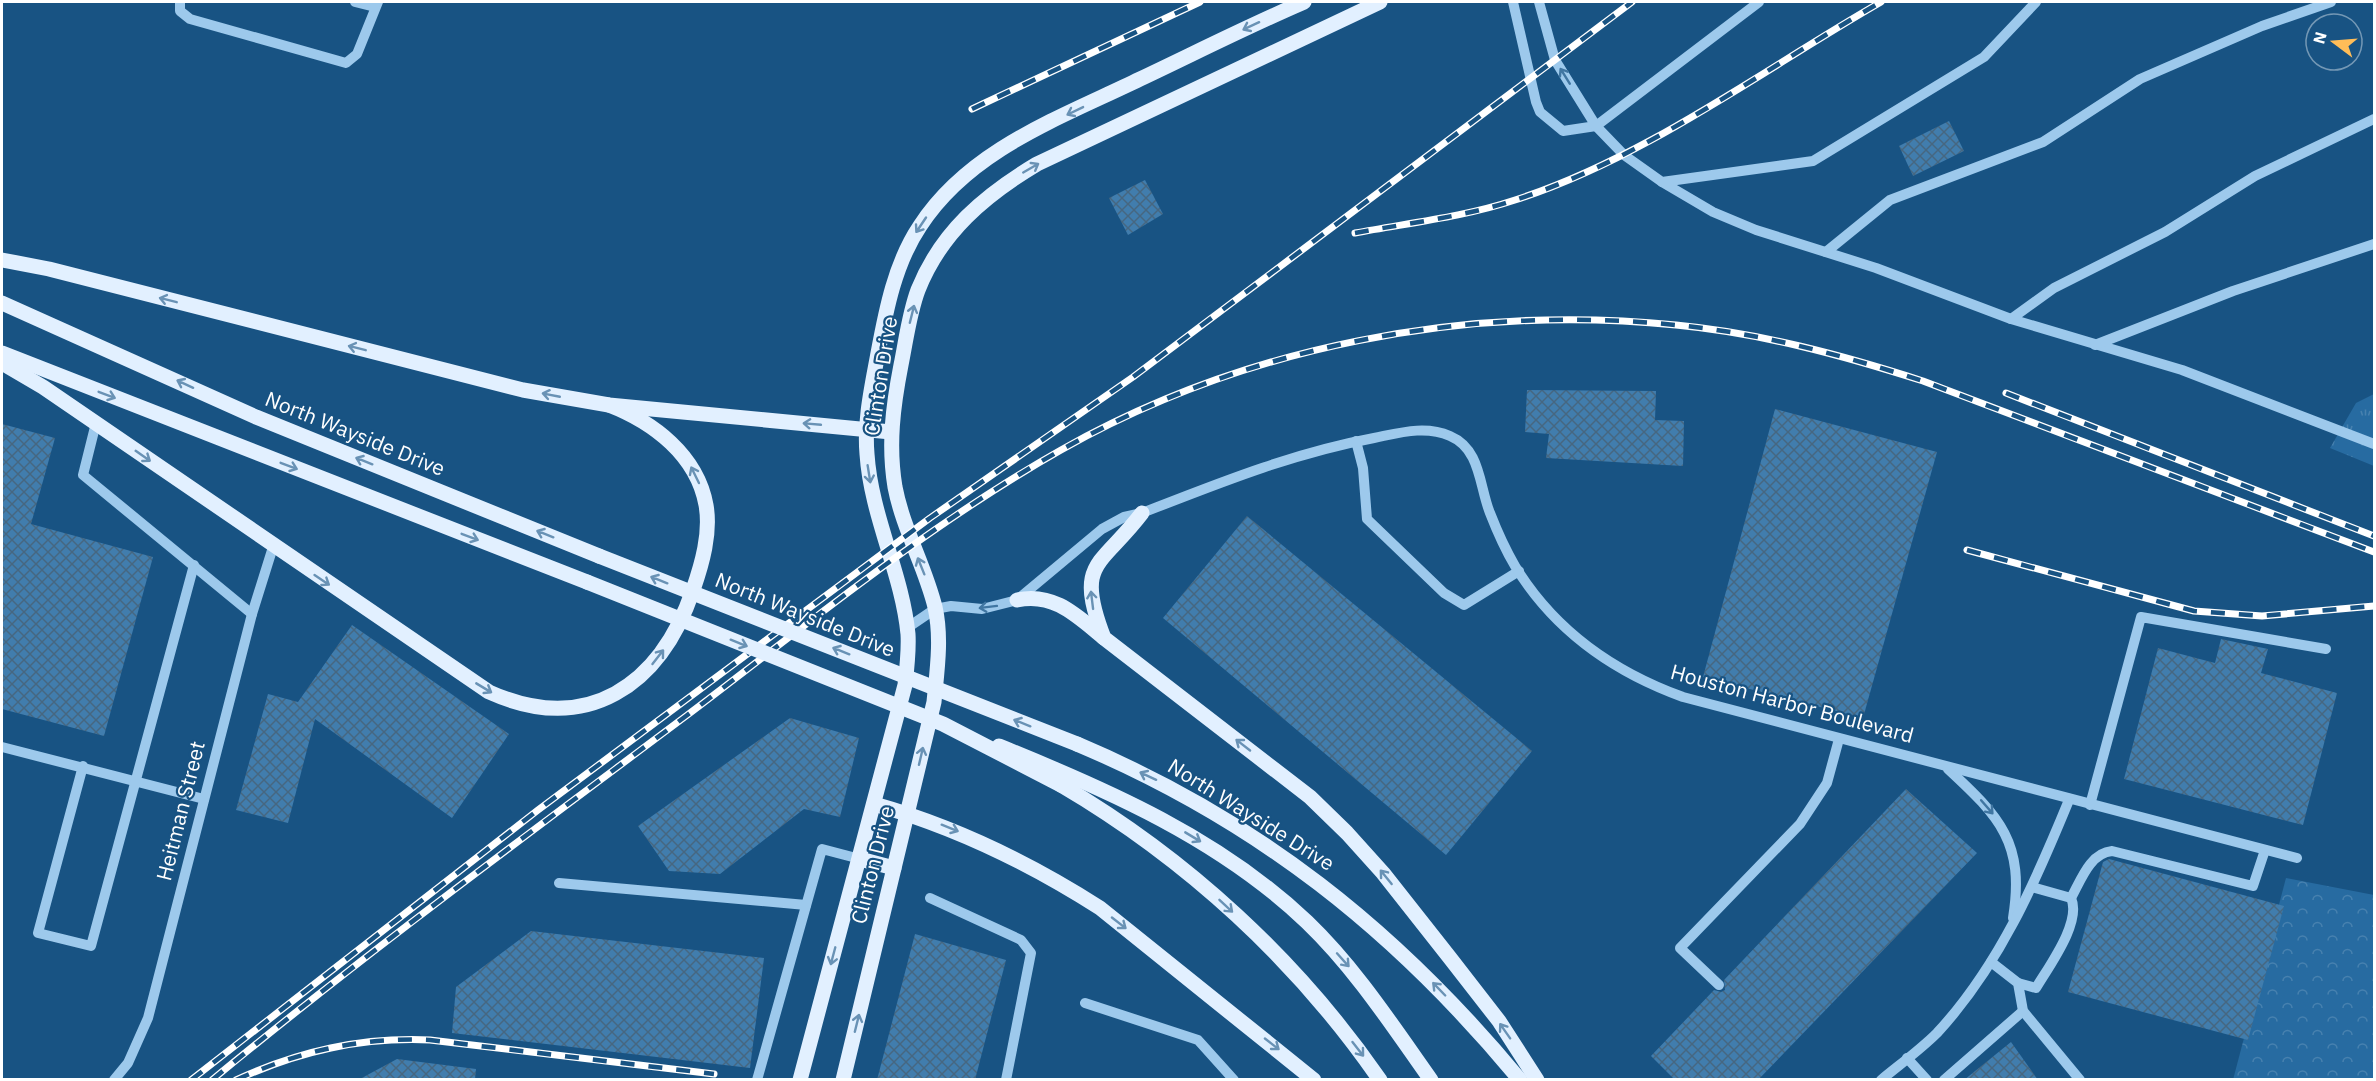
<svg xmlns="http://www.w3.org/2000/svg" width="2376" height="1081" font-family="'IBM Plex Sans',sans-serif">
  <defs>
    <pattern id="forest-crowns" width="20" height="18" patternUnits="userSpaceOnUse" patternTransform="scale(1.5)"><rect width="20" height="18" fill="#276ba1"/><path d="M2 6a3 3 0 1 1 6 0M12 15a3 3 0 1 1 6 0" fill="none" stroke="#4781af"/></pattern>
    <pattern id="park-tufts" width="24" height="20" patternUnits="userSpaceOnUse" patternTransform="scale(1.5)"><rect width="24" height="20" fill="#276ba1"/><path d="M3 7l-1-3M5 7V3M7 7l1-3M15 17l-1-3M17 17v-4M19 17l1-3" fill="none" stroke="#4781af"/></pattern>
    <pattern id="building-cross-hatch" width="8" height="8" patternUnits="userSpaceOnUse" patternTransform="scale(1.5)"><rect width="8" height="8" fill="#417dad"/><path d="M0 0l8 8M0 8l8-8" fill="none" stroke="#466781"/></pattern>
  </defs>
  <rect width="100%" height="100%" fill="#185383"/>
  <!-- forest -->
  <path fill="url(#forest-crowns)" d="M 2286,878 L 2374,895 L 2374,1079 L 2233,1080 Z"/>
  <!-- park -->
  <path fill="url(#park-tufts)" d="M 2374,394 L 2374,466 L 2330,448 L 2356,403 Z"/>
  <!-- building -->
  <g fill="url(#building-cross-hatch)">
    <path d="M 1949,121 L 1964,151 L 1913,176 L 1899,146 Z"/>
    <path d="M 1145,180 L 1163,214 L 1128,235 L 1109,198 Z"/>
    <path d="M 1527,390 L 1656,391 L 1655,420 L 1684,421 L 1683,466 L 1546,458 L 1549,434 L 1525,432 Z"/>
    <path d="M 1775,409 L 1937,452 L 1863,718 L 1703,677 Z"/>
    <path d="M 2,424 L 55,438 L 31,524 L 153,557 L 104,736 L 2,709 Z"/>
    <path d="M 1247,516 L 1532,751 L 1446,855 L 1163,618 Z"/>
    <path d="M 352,625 L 509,734 L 452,818 L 315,719 L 288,823 L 236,810 L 268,694 L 298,702 Z"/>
    <path d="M 2221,639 L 2268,649 L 2261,673 L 2337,693 L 2303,825 L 2124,779 L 2158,648 L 2215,663 Z"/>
    <path d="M 790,718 L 859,738 L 840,817 L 804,809 L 720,874 L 669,871 L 638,826 Z"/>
    <path d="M 1906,789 L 1977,853 L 1758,1080 L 1675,1080 L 1651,1056 L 1714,990 L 1721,992 L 1725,990 L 1724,980 Z"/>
    <path d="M 2109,859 L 2284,906 L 2248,1040 L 2068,992 L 2103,862 Z"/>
    <path d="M 531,931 L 764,958 L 750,1068 L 452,1033 L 456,987 Z"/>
    <path d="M 915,934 L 1006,960 L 975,1080 L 877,1080 Z"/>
    <path d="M 2011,1042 L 2038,1080 L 1964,1080 Z"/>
    <path d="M 397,1059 L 476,1069 L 475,1080 L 358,1080 Z"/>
  </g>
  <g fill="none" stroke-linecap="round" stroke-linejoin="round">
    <!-- minor -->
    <g stroke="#9dc9ec" stroke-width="10">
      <path d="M 180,2 L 180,11 L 190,19 L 346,63 L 357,54 L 378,2"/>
      <path d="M 355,2 L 375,7"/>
      <path d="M 1513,2 L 1536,102 L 1540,112 L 1563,131 L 1596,126 L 1759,2"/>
      <path d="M 1539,2 L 1555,60 L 1596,126 L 1624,155 L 1662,182 L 1813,161 L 1984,57 L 2036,2"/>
      <path d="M 1662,182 L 1713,212 L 1756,230 L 1876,268 L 2011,319 L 2182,370 L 2374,444"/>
      <path d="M 1826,252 L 1890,200 L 2043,142 L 2140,79 L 2262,26 L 2331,2"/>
      <path d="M 2011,319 L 2054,288 L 2165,232 L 2255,176 L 2374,119"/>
      <path d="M 2095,345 L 2233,291 L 2374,244"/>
      <path d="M 96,423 L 83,475 L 252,614"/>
      <path d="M 1356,441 L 1363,468 L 1367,519 L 1444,593 L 1464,605 L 1519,571"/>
      <path d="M 907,628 L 935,609 L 951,606 L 982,609 L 1017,600 L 1102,529 L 1124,517 L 1142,513 C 1219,483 1293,453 1374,438 C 1399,433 1425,425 1450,436 C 1481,449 1479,486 1490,513 C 1497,531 1505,549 1515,566 C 1554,630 1614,672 1683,697 L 2297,858"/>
      <path d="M 2,747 L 204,799"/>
      <path d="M 83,766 L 38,933 L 91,946 L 194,565"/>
      <path d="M 1948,769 C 2000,817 2025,843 2013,918"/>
      <path d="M 2090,805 L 2141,617 L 2326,649"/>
      <path d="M 559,883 L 806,905"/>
      <path d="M 930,898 L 1021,940 L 1031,953 L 1006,1080"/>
      <path d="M 2071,898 C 2081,880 2090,853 2112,851 L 2253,886 L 2265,850"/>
      <path d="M 1991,962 L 2018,983 L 2023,1011 L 2080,1080"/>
      <path d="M 2018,983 L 2036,988 C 2049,966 2082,922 2071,898 L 2032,887"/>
      <path d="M 1719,985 L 1680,948 L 1800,824 L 1827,783 L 1839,739"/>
      <path d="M 1085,1003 L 1198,1040 L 1234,1080"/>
      <path d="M 1907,1058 L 1927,1080"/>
      <path d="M 114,1080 L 128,1063 L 148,1018 L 252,614 L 273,547"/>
      <path d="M 757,1080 L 822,849 L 860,859"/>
      <path d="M 1881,1080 C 1899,1065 1920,1050 1937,1033 C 1999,966 2035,883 2069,800"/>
      <path d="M 1944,1080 L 2023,1011"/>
    </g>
    <!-- major -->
    <g stroke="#e2f0ff" stroke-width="15">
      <path d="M 2,260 L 49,269 L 523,390 L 609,405 L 891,432"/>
      <path d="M 2,303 L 256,417 L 599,556"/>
      <path d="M 2,353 L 587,582"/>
      <path d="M 2,363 L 43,387 L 489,692 C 587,736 660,686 693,590 C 702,564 711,533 706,505 C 697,455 653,422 609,405"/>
      <path d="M 1142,513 C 1101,567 1074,561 1104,638 L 1310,797 L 1347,833 L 1383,873 L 1450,958 L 1499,1021 L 1537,1080"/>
      <path d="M 1017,600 C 1054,592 1077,616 1104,638"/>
      <path d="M 1077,744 C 1257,820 1395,929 1520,1080"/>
      <path d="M 999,746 C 1108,790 1220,839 1307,922 C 1355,968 1392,1025 1431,1080"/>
      <path d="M 1061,785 C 1187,859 1297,960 1380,1080"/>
      <path d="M 874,804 C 956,827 1028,862 1100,908 L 1314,1080"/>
      <path d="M 860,859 L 894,868"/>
      <path d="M 800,1080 L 905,685 C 907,668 909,651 908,634 C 902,573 871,516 867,454 C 864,420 872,386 878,353 C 886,310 895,263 920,226 C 970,149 1062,117 1140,79 C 1195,53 1248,26 1304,2"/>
      <path d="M 843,1080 L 934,702 C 937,671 942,638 935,607 C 925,566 903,529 895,487 C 888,445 893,406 901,365 C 906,341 909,314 918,290 C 941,232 985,195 1037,164 L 1380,2"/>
    </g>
    <defs>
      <g id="rail">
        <path d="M 972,109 L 1200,2"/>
        <path d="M 1355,233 C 1408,223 1464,217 1515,200 C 1644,159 1764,69 1881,2"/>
        <path d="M 2006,393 L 2374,536"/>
        <path d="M 1967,550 L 2194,611 L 2262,616 L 2374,606"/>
        <path d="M 191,1080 L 538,810 L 930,518 L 1133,377 L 1632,2"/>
        <path d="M 212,1080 C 366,953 527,835 686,716 C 808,624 928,525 1061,450 C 1245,346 1466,304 1676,325 C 1760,333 1842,355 1923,381 L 2374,552"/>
        <path d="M 236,1080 C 299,1051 361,1037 430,1040 L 714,1074"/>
      </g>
    </defs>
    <!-- rail casing -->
    <use href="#rail" stroke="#fff" stroke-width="7"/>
    <!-- rail -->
    <use href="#rail" stroke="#185383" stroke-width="4.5" stroke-dasharray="14" stroke-linecap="butt"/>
    <!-- major-bridge -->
    <g stroke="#e2f0ff" stroke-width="15">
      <path d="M 599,556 L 1077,744"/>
      <path d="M 587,582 L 943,724 L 1061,785"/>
    </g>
  </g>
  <!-- one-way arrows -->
  <defs><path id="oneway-shaft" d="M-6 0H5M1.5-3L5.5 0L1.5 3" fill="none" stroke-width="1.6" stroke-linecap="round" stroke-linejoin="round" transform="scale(1.5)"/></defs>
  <g stroke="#6992b5">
    <use href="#oneway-shaft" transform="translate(1251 26) rotate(155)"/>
    <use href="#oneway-shaft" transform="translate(1075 111) rotate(154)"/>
    <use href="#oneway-shaft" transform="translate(1031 168) rotate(-30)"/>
    <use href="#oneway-shaft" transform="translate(921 225) rotate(124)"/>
    <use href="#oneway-shaft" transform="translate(168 300) rotate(-166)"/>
    <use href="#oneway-shaft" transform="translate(912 314) rotate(-76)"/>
    <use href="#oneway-shaft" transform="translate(357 348) rotate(-166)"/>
    <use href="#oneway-shaft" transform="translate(185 384) rotate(-155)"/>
    <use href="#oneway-shaft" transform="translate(107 395) rotate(21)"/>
    <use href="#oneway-shaft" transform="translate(551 395) rotate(-169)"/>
    <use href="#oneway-shaft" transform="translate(812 424) rotate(-175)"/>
    <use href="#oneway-shaft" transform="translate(143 456) rotate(35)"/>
    <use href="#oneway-shaft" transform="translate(364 461) rotate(-158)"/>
    <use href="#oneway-shaft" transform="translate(289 466) rotate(21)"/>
    <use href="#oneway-shaft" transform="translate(869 474) rotate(81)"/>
    <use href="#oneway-shaft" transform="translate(695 475) rotate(-116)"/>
    <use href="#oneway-shaft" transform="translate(545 534) rotate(-158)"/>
    <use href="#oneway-shaft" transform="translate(470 537) rotate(21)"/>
    <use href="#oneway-shaft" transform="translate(921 566) rotate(-112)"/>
    <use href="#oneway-shaft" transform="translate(322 580) rotate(34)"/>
    <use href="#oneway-shaft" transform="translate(659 580) rotate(-158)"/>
    <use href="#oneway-shaft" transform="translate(1092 600) rotate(-97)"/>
    <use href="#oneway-shaft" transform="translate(739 643) rotate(22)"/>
    <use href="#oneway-shaft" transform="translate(841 651) rotate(-158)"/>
    <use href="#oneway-shaft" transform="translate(658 657) rotate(-52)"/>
    <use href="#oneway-shaft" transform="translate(484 688) rotate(31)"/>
    <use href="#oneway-shaft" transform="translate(1022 723) rotate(-158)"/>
    <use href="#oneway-shaft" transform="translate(1243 745) rotate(-142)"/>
    <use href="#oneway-shaft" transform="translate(921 756) rotate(-77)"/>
    <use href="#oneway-shaft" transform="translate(1148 776) rotate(-155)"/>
    <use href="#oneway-shaft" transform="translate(950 828) rotate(22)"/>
    <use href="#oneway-shaft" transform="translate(1193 837) rotate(31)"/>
    <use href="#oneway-shaft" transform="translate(1386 877) rotate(-129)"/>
    <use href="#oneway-shaft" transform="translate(1226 906) rotate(43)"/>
    <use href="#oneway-shaft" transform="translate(1119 923) rotate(38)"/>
    <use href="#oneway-shaft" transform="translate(833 956) rotate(105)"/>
    <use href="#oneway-shaft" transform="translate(1343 960) rotate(48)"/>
    <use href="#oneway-shaft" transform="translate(1439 989) rotate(-134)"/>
    <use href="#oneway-shaft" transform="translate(857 1023) rotate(-76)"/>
    <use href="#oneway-shaft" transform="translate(1505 1031) rotate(-125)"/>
    <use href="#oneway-shaft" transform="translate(1272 1044) rotate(38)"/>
    <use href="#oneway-shaft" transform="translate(1358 1049) rotate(52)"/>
  </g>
  <g stroke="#4076a2">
    <use href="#oneway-shaft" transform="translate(1565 76) rotate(-122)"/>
    <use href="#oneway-shaft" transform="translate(988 607) rotate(173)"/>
    <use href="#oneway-shaft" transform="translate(1987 807) rotate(49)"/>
  </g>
  <g text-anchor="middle" stroke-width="4.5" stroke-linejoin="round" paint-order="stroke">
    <!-- street labels -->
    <g font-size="21" fill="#fff" stroke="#185383">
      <text transform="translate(881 376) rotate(-81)" y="7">Clinton Drive</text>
      <text transform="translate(355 434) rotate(22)" y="7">North Wayside Drive</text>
      <text transform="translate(805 615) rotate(22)" y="7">North Wayside Drive</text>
      <text transform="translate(1792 704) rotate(15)" y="7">Houston Harbor Boulevard</text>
      <text transform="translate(181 811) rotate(-76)" y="7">Heitman Street</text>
      <text transform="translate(1251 815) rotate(32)" y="7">North Wayside Drive</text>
      <text transform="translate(873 865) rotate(-76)" y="7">Clinton Drive</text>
    </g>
  </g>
  <!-- border -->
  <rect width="2376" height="1081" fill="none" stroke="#ffffff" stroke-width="6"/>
  <!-- north arrow -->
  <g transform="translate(2334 42) rotate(286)"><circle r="28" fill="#185383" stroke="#7498b5" stroke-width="1.5"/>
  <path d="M0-4.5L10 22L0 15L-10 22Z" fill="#ffbd58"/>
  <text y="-9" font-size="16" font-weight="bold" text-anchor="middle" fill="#ffffff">N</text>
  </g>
</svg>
